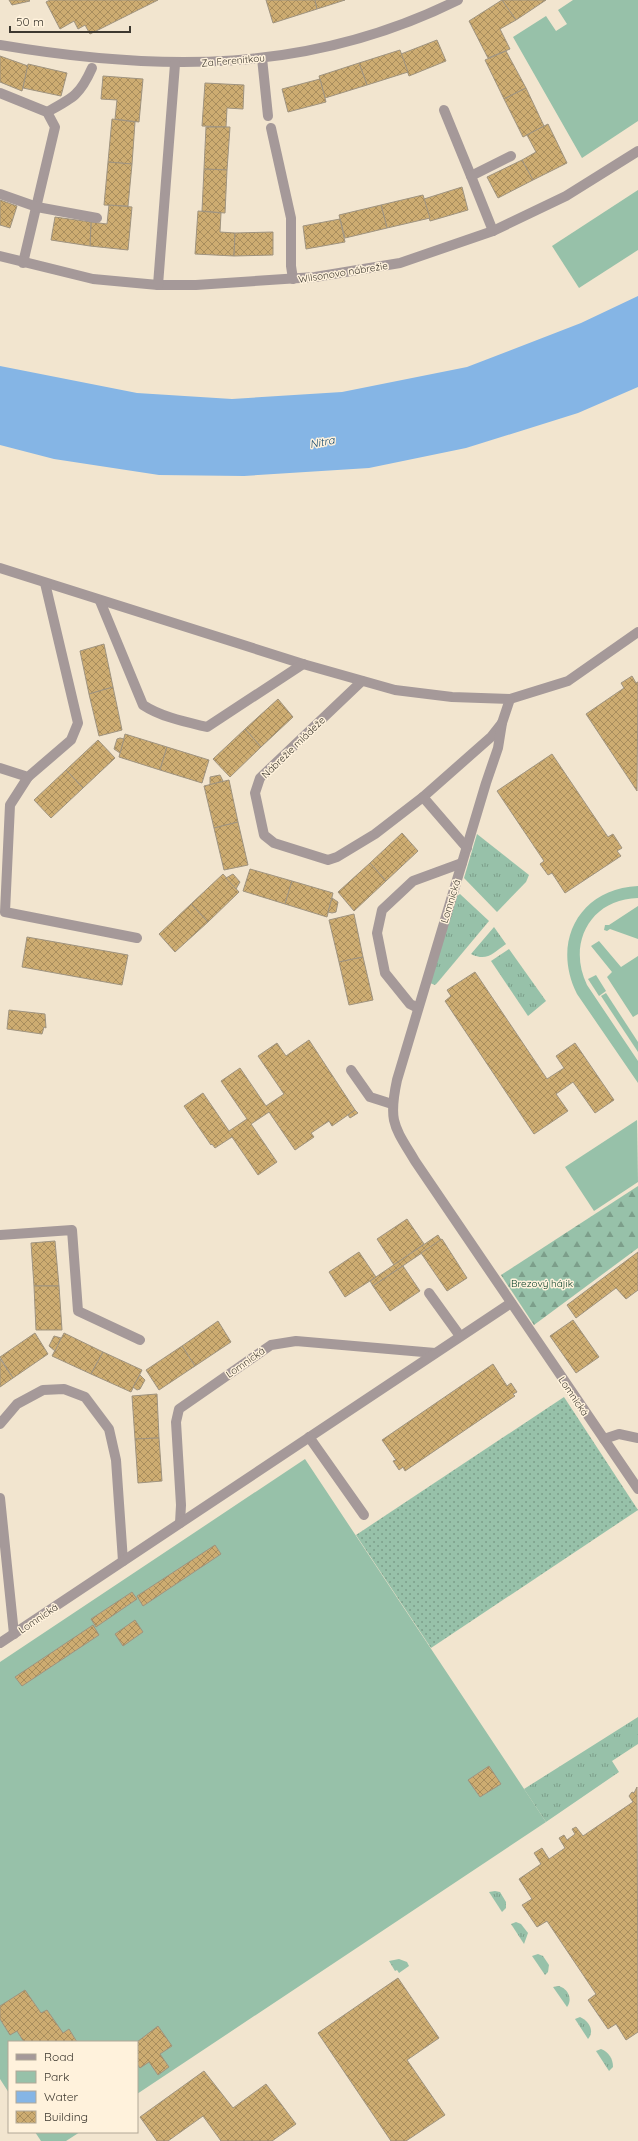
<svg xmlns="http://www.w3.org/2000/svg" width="638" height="2141" font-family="Quicksand,sans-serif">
  <defs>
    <pattern id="grass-tufts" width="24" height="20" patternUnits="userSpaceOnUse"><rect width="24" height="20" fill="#97c1a9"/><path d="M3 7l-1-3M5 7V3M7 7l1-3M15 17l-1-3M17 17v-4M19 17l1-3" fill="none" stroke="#7c9e8a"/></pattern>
    <pattern id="forest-firs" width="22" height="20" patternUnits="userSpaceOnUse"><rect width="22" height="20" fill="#97c1a9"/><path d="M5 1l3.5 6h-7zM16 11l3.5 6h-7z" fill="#7c9e8a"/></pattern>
    <pattern id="garden-dots" width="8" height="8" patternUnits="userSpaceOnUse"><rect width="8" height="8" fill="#97c1a9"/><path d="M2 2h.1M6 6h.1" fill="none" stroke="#7c9e8a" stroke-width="1.8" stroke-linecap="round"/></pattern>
    <pattern id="building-cross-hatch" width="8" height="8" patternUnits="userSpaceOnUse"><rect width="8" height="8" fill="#cdac71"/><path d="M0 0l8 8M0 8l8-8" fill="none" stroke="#a88d5d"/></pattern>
  </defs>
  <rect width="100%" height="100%" fill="#f2e5cf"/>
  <!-- grass -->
  <g fill="url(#grass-tufts)">
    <path d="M 477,834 L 529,875 L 526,882 L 497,912 L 464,878 Z"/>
    <path d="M 460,894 L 489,921 L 438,982 L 435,985 L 430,983 L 457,896 Z"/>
    <path d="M 494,927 L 506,944 C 493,953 487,962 471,954 Z"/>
    <path d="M 509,949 L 546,1001 L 528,1016 L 491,961 Z"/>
    <path d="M 638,1717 L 638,1744 L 612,1761 L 619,1772 L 546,1822 L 524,1789 Z"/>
    <path d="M 495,1891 L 500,1892 L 506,1902 L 506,1908 L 502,1912 L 489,1892 Z"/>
    <path d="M 516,1922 L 521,1924 L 528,1933 L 524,1944 L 511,1924 Z"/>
    <path d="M 538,1954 L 543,1956 L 549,1965 L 548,1972 L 545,1975 L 532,1956 Z"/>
    <path d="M 399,1959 L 407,1962 L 409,1966 L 399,1973 L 397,1970 L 395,1971 L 389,1961 Z"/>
    <path d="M 559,1986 C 568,1989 573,1999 567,2007 L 553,1987 Z"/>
    <path d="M 580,2017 C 589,2021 595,2031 588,2039 L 575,2019 Z"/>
    <path d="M 601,2049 C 609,2052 613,2059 613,2067 L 609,2071 L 596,2051 Z"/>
  </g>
  <!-- forest -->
  <path fill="url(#forest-firs)" d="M 638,1186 L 638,1248 L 534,1325 L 501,1275 Z"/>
  <!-- park -->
  <g fill="#97c1a9">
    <path d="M 573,0 L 638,0 L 638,121 L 582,158 L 513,37 L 546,16 L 556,31 L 567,24 L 558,10 Z"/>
    <path d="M 638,190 L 638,250 L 579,288 L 552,246 Z"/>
    <path d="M 638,886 L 638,898 C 590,899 567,944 587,985 L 638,1061 L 638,1083 L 577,994 C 551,942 579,889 638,886 Z"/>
    <path d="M 638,906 L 638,939 L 610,929 L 607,931 L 604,930 L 605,925 L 609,925 Z"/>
    <path d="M 599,941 L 621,967 L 638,956 L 638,1014 L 633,1017 L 607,977 L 612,972 L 591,946 Z"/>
    <path d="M 596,975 L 606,991 L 599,996 L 588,979 Z"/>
    <path d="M 606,993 L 638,1042 L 638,1052 L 601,996 Z"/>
    <path d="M 637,1120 L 638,1182 L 594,1211 L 565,1167 Z"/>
    <path d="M 305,1459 L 546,1822 L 137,2094 L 137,2042 L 9,2042 L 9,2093 L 0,2079 L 0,1662 Z"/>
    <path d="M 35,2132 L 80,2132 L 66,2141 L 41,2141 Z"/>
  </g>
  <!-- garden -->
  <path fill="url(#garden-dots)" d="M 564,1397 L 638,1510 L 431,1648 L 356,1535 Z"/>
  <!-- water -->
  <path fill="#85b5e5" d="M 638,296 L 638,387 L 578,413 L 466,448 L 369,468 L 244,476 L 159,475 L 54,459 L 0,445 L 0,366 L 137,393 L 232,399 L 342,392 L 467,367 L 581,323 Z"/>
  <!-- building -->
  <g fill="url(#building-cross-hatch)" stroke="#9f937f">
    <path d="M 9,0 L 29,0 L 30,1 L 12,5 Z"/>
    <path d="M 50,0 L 158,0 L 90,34 L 85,25 L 78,29 L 74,21 L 60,29 L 46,2 Z"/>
    <path d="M 266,0 L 315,0 L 317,9 L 273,23 Z"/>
    <path d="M 315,0 L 345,0 L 317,9 Z"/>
    <path d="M 502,0 L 546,0 L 516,20 Z"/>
    <path d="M 502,0 L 516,20 L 500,29 L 510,49 L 488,58 L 469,21 Z"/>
    <path d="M 437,40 L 446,61 L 409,76 L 401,54 Z"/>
    <path d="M 400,50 L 408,72 L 367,85 L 359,63 Z"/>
    <path d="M 506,51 L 526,88 L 504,99 L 485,60 Z"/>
    <path d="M 0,56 L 28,66 L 22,91 L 0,82 Z"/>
    <path d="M 359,63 L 367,85 L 325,98 L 319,76 Z"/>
    <path d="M 28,64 L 67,73 L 61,96 L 23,88 Z"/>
    <path d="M 103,76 L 143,79 L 139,122 L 115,119 L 117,100 L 101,99 Z"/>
    <path d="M 320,79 L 326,102 L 288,112 L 282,89 Z"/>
    <path d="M 205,83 L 244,85 L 243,109 L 227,108 L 226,127 L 202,126 Z"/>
    <path d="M 526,88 L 544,126 L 523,137 L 504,99 Z"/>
    <path d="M 112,119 L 135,122 L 132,164 L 108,162 Z"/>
    <path d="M 548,124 L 567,163 L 533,180 L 522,160 L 536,152 L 527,135 Z"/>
    <path d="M 206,127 L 230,127 L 227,170 L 204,169 Z"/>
    <path d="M 522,160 L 533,180 L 498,198 L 487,177 Z"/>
    <path d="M 108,162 L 132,164 L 128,206 L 104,205 Z"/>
    <path d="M 204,169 L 227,170 L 225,213 L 202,211 Z"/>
    <path d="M 462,187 L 468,210 L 430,221 L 424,199 Z"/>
    <path d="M 423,195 L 430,218 L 387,228 L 381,205 Z"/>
    <path d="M 0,200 L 17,206 L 10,228 L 0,225 Z"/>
    <path d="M 109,205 L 132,207 L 128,250 L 90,246 L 91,222 L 107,224 Z"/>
    <path d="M 381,205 L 387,228 L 345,238 L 339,215 Z"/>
    <path d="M 198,211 L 221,213 L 220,232 L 235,233 L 234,256 L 195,254 Z"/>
    <path d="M 55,217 L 91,222 L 90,246 L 51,240 Z"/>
    <path d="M 340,219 L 345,242 L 306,249 L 303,226 Z"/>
    <path d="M 273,232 L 273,255 L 234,256 L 235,233 Z"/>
    <path d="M 104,644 L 113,687 L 89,694 L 80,651 Z"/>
    <path d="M 632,676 L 636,683 L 638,682 L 637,791 L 586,714 L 624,688 L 621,683 Z"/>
    <path d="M 113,687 L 122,730 L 99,736 L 89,694 Z"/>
    <path d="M 278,699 L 293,717 L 261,747 L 245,729 Z"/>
    <path d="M 245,729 L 261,747 L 230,777 L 213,759 Z"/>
    <path d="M 125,734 L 167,747 L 160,770 L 119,757 Z"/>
    <path d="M 120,738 L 124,739 L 120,753 L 114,749 L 117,739 Z"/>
    <path d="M 98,740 L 115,758 L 83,788 L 66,770 Z"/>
    <path d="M 167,747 L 209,760 L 202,783 L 160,770 Z"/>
    <path d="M 552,754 L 608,837 L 613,834 L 622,848 L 617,851 L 621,856 L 565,893 L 552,873 L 548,875 L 540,864 L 544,861 L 497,791 Z"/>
    <path d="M 66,770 L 83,788 L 51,818 L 34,800 Z"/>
    <path d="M 220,775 L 223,781 L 210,785 L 210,777 Z"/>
    <path d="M 229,780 L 238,822 L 214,828 L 204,786 Z"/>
    <path d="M 238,822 L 248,865 L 224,870 L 214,828 Z"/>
    <path d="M 402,833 L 418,851 L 386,881 L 370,863 Z"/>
    <path d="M 370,863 L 386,881 L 354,911 L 338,892 Z"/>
    <path d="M 250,869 L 292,881 L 285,904 L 243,891 Z"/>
    <path d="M 223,874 L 239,892 L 208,922 L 191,904 Z"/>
    <path d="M 233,874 L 240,882 L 236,889 L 226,878 Z"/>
    <path d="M 292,881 L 333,893 L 327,917 L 285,904 Z"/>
    <path d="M 332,898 L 338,902 L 336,912 L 332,913 L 328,912 Z"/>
    <path d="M 191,904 L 208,922 L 175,952 L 159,934 Z"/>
    <path d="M 354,914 L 363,957 L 339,962 L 329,920 Z"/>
    <path d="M 27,937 L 128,955 L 122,985 L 22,967 Z"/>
    <path d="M 363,957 L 373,1000 L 349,1005 L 339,962 Z"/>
    <path d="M 475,972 L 547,1079 L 564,1068 L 556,1056 L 575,1043 L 614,1100 L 595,1113 L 573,1082 L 556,1094 L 568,1111 L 534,1134 L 445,1001 L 451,996 L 447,990 Z"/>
    <path d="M 9,1010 L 45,1014 L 46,1028 L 44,1027 L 42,1034 L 7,1029 Z"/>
    <path d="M 309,1040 L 355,1110 L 332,1126 L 329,1121 L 311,1133 L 314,1137 L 295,1150 L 269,1112 L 251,1124 L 277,1162 L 258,1175 L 232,1137 L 215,1148 L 212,1144 L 211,1145 L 184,1106 L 203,1093 L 229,1131 L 247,1119 L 221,1081 L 240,1068 L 266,1106 L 284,1094 L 258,1056 L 277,1043 L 286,1056 Z"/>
    <path d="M 355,1110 L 358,1113 L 350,1118 L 348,1115 Z"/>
    <path d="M 407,1219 L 424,1244 L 394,1265 L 377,1239 Z"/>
    <path d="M 438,1235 L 441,1240 L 373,1286 L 370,1281 Z"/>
    <path d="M 442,1239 L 467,1278 L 447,1291 L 421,1253 Z"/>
    <path d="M 55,1241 L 59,1286 L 34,1286 L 31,1243 Z"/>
    <path d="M 359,1252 L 376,1277 L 345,1297 L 329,1272 Z"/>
    <path d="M 638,1252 L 638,1290 L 626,1299 L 616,1288 L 576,1318 L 567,1305 Z"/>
    <path d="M 403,1266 L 420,1291 L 390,1311 L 373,1286 Z"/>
    <path d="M 34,1286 L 59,1286 L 62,1330 L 36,1330 Z"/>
    <path d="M 573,1320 L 599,1357 L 576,1373 L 550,1336 Z"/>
    <path d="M 218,1321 L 231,1342 L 195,1366 L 182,1346 Z"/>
    <path d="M 35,1333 L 48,1354 L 13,1378 L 0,1357 Z"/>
    <path d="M 64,1333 L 103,1352 L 91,1374 L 52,1356 Z"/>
    <path d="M 54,1336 L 61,1338 L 55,1351 L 49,1346 Z"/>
    <path d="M 182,1346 L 195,1366 L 159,1390 L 146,1370 Z"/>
    <path d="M 103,1352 L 142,1370 L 131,1392 L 91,1374 Z"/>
    <path d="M 0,1359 L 13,1378 L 0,1387 Z"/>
    <path d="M 493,1364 L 507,1386 L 511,1383 L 517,1392 L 513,1394 L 515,1396 L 405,1471 L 403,1467 L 399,1470 L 393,1461 L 396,1460 L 382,1440 Z"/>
    <path d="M 140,1375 L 145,1380 L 140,1389 L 137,1390 L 133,1387 Z"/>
    <path d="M 157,1394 L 159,1438 L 135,1439 L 132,1396 Z"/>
    <path d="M 159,1438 L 162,1481 L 138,1483 L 135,1439 Z"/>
    <path d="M 215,1545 L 221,1554 L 143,1606 L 137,1596 Z"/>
    <path d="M 132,1592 L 137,1599 L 96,1627 L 91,1619 Z"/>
    <path d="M 135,1620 L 143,1632 L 123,1646 L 115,1634 Z"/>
    <path d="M 93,1625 L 99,1635 L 22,1686 L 15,1677 Z"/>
    <path d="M 489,1766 L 501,1784 L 480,1797 L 468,1780 Z"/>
    <path d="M 637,1787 L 638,2032 L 626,2040 L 616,2024 L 608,2029 L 588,2000 L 596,1994 L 547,1921 L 537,1927 L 522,1905 L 532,1899 L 519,1879 L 541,1864 L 534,1853 L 542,1848 L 549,1859 L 565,1848 L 559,1838 L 564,1835 L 567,1840 L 575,1834 L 572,1829 L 576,1827 L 583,1836 L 633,1802 L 629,1796 L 632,1792 L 634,1793 Z"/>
    <path d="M 398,1978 L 439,2038 L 407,2060 L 445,2115 L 406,2141 L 391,2141 L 318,2033 Z"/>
    <path d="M 25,1990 L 41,2013 L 47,2010 L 63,2033 L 69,2029 L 77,2042 L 24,2042 L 17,2031 L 10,2035 L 0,2019 L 0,2006 Z"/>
    <path d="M 158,2026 L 172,2046 L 160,2054 L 169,2067 L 158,2075 L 149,2062 L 140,2068 L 137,2064 L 137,2042 Z"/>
    <path d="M 204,2071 L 233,2108 L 266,2084 L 296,2124 L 272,2141 L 221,2141 L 203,2116 L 168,2141 L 157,2141 L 140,2117 Z"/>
  </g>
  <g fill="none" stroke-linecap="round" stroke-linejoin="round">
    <!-- minor -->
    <g stroke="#a59999" stroke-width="10">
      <path d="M 0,45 C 160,72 309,74 458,0"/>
      <path d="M 262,58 L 268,116"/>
      <path d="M 0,93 L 47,112 L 55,127 L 23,263"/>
      <path d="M 444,110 L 471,176"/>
      <path d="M 47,112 C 73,98 80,95 92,68"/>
      <path d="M 271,128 L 291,218 L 291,266 L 293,279"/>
      <path d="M 0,194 L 37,207 L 97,218"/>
      <path d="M 493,231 L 471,176 L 511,156"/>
      <path d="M 0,256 L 93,279 L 158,285 L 196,285 L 315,277 L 400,263 L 493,231 L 566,196 L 638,151"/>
      <path d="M 158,285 L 175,64"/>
      <path d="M 0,568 L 303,664 L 395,690 L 452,697 L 510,699 L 568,681 L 638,632"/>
      <path d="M 100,601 L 143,705 C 161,717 186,722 207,727 L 303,664"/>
      <path d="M 362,681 L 260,778 L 255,793 L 264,835 L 274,843 L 328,860 L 337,857 L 375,834 L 423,797 L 491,737 L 502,723"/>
      <path d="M 510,699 L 502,723 L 498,748 L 486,783 L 397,1080 C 388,1122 394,1126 415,1161 L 638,1489"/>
      <path d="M 0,768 L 28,777 L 71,740 L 78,723 L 45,583"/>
      <path d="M 28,777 L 10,805 L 5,912 L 137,938"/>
      <path d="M 423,797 L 467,848"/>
      <path d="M 418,1008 L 410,1004 L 385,973 L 377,933 L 382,910 L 413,881 L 462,863"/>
      <path d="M 351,1070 L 370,1097 L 392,1104"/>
      <path d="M 0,1235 L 72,1230 L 78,1311 L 140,1340"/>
      <path d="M 429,1293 L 460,1336"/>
      <path d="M 0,1424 L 17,1404 L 43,1390 L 64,1389 L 85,1397 L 109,1429 L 116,1460 L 123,1561"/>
      <path d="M 309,1437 L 364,1515"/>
      <path d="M 604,1439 L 619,1434 L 638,1438"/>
      <path d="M 0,1498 L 14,1634"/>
      <path d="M 180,1523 L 181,1505 L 176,1422 L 179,1409 L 271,1345 L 296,1341 L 435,1353"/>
      <path d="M 0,1643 L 511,1303"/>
    </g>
  </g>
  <g text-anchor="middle" stroke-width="3" stroke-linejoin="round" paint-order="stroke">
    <!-- street labels -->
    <g font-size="10" fill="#3d382f" stroke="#fff2dc">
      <text transform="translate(233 60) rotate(-5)" y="4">Za Ferenitkou</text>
      <text transform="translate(343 272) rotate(-9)" y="4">Wilsonovo nábrežie</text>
      <text transform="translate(293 747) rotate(-44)" y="4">Nábrežie mládeže</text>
      <text transform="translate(450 901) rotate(-73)" y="4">Lomnická</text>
      <text transform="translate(245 1362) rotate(-35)" y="4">Lomnická</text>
      <text transform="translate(574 1396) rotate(56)" y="4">Lomnická</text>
      <text transform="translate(38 1618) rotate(-34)" y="4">Lomnická</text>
    </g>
    <!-- park labels -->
    <g font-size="10" fill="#0c432b" stroke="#fff2dc">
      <text x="542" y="1287">Brezový hájik</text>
    </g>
    <!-- water labels -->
    <g font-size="11" font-style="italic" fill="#043e69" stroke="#fff2dc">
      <text transform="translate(322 442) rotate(-11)" y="4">Nitra</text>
    </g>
  </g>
  <!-- legend -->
  <rect x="8" y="2041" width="130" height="92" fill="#fff2dc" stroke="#b1a897"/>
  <rect x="16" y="2054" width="20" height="6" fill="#a59999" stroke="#b1a897"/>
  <text x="44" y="2061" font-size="12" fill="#3d382f">Road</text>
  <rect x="16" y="2071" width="20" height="12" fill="#97c1a9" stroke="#b1a897"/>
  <text x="44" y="2081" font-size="12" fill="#3d382f">Park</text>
  <rect x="16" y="2091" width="20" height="12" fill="#85b5e5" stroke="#b1a897"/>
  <text x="44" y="2101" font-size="12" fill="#3d382f">Water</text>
  <rect x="16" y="2111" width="20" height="12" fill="url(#building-cross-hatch)" stroke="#b1a897"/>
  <text x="44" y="2121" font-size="12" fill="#3d382f">Building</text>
  <!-- scale -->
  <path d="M10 26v6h120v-6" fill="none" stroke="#3d382f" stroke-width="2"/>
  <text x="16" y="26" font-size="12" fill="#3d382f" stroke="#fff2dc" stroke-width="3" paint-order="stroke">50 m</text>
</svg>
